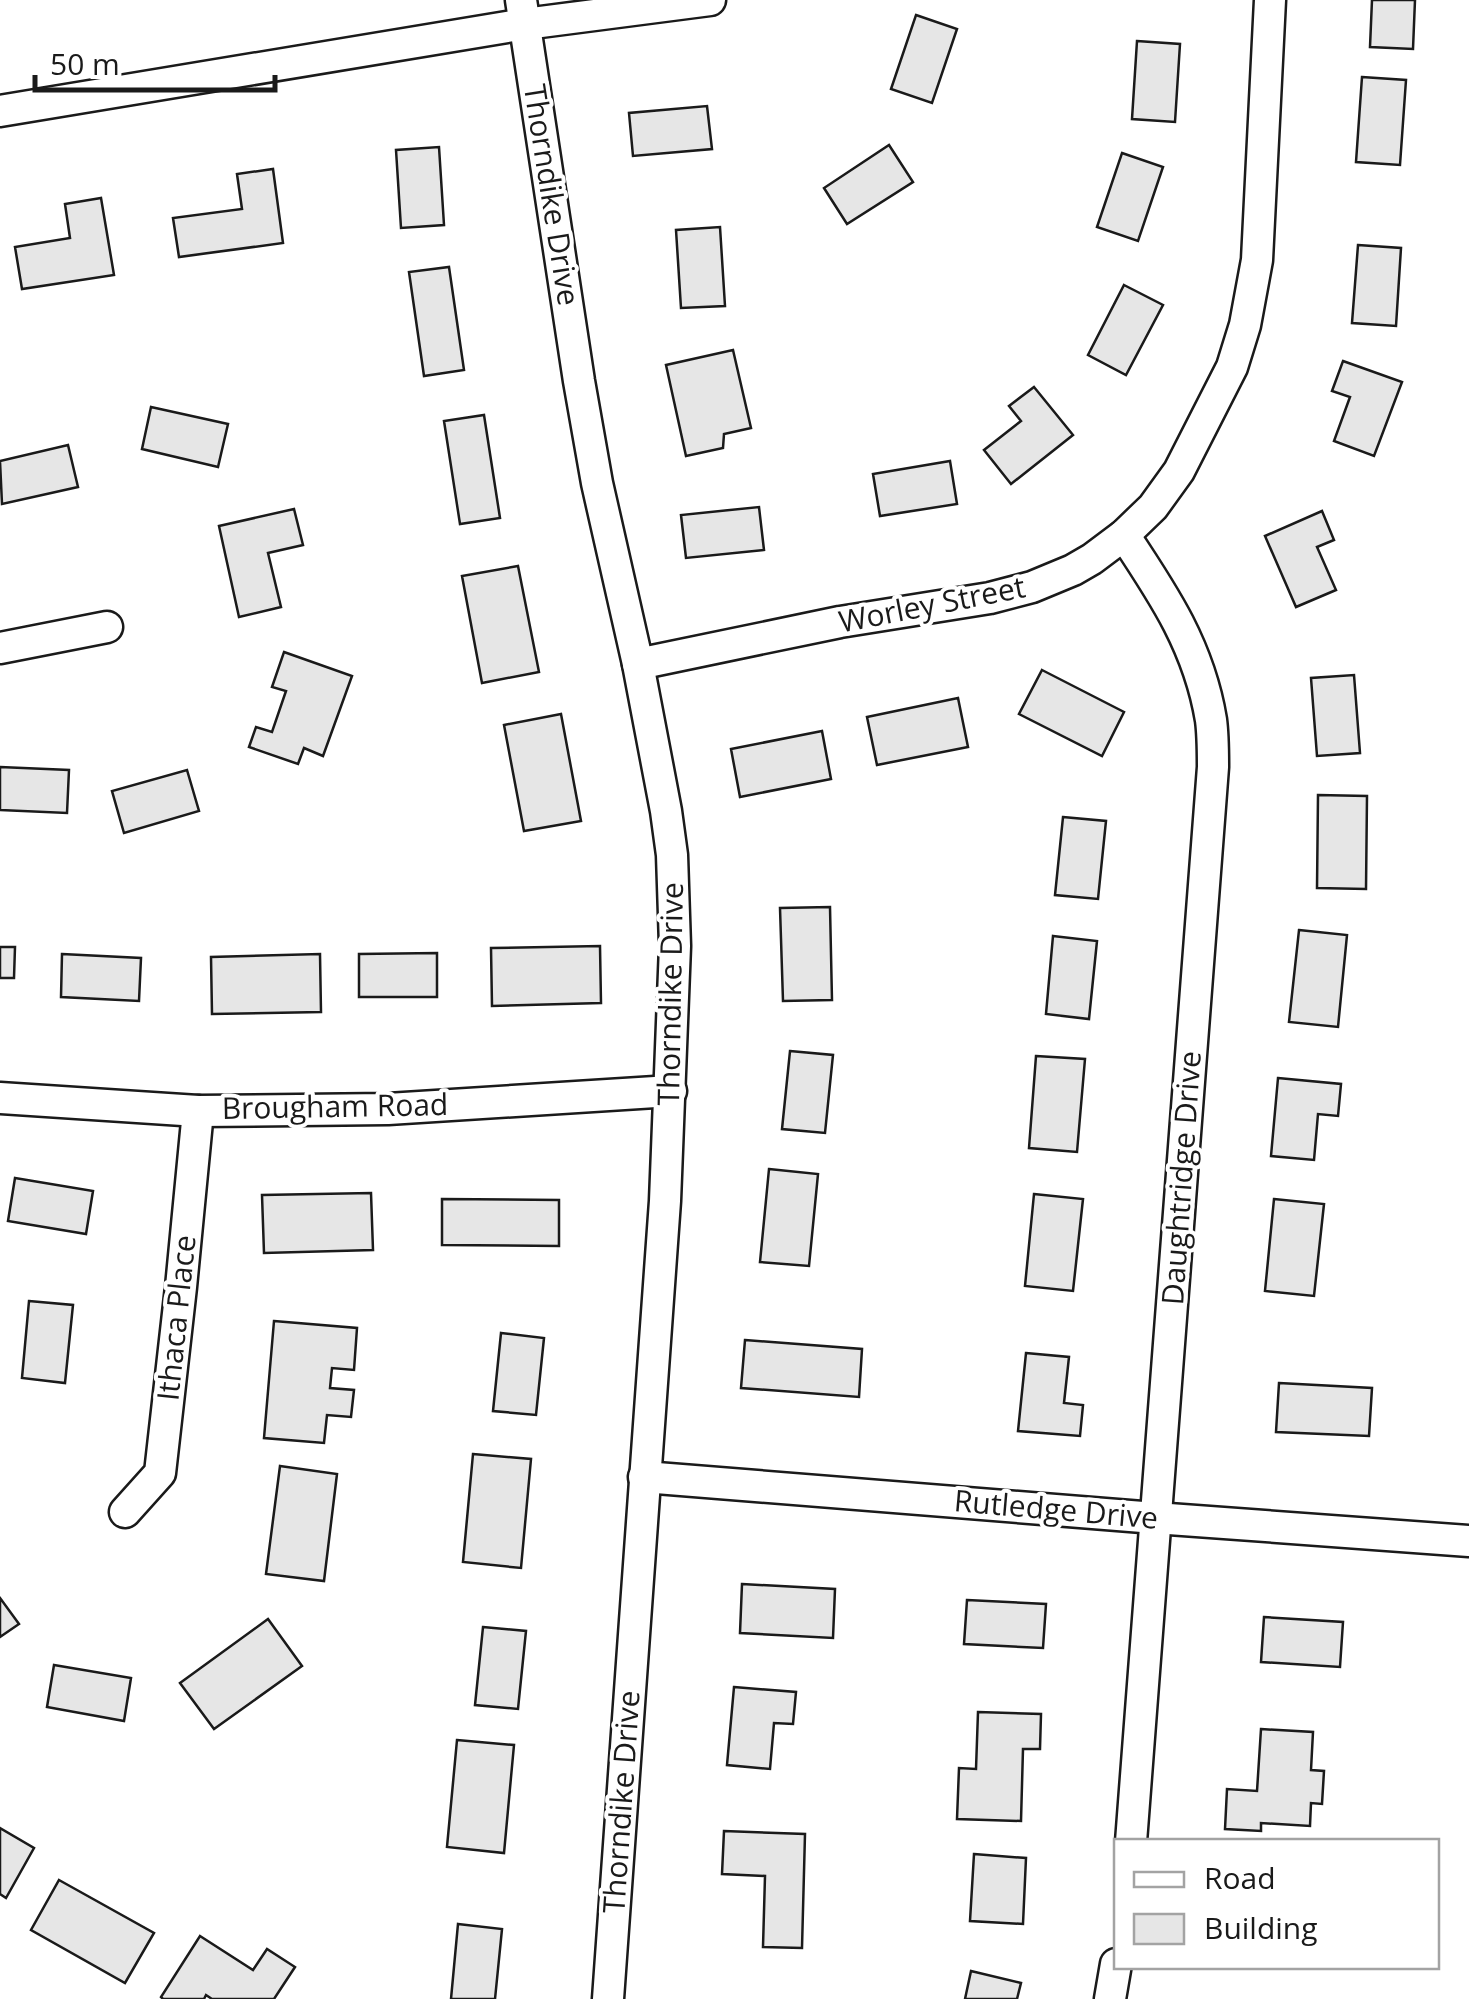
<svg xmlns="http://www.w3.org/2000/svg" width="1469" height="1999" font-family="'Open Sans',sans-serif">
  <rect width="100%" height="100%" fill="#fff"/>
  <!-- building -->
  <g fill="#e6e6e6" stroke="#1a1a1a" stroke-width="2.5">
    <path d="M 1372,0 L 1415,0 L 1413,49 L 1370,47 Z"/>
    <path d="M 916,15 L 957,29 L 932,103 L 891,89 Z"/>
    <path d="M 1137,41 L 1180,44 L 1175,122 L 1132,119 Z"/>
    <path d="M 1362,77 L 1406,80 L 1400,165 L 1356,162 Z"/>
    <path d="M 707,106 L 712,149 L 633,156 L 629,113 Z"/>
    <path d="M 889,145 L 913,182 L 847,224 L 824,188 Z"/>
    <path d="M 439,147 L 444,225 L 401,228 L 396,150 Z"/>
    <path d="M 1122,153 L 1163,167 L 1138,241 L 1097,227 Z"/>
    <path d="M 273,169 L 283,243 L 179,257 L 173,218 L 242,209 L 237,174 Z"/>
    <path d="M 101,198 L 114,275 L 22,289 L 15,247 L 70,238 L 65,204 Z"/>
    <path d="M 720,227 L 725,306 L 681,308 L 676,230 Z"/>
    <path d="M 1358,245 L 1401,248 L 1396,326 L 1352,323 Z"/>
    <path d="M 449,267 L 464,370 L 424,376 L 409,272 Z"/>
    <path d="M 1124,285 L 1163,305 L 1126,375 L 1088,355 Z"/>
    <path d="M 733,350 L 751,428 L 724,434 L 723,448 L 686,456 L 666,365 Z"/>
    <path d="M 1343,361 L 1402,382 L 1374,456 L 1334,441 L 1350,397 L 1332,391 Z"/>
    <path d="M 1034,387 L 1073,435 L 1011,484 L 984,450 L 1021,421 L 1009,406 Z"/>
    <path d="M 151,407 L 228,424 L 218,467 L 142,449 Z"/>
    <path d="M 484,415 L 500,518 L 460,524 L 444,421 Z"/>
    <path d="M 68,445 L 78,487 L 2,504 L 0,461 Z"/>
    <path d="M 950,461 L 957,504 L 880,516 L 873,474 Z"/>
    <path d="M 759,507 L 764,550 L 686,558 L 681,515 Z"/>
    <path d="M 294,509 L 303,545 L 268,553 L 281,607 L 239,617 L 219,526 Z"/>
    <path d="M 1322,511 L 1334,540 L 1317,547 L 1336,590 L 1296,607 L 1265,536 Z"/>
    <path d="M 518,566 L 539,672 L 482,683 L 462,576 Z"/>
    <path d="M 284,652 L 352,676 L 323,756 L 304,748 L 298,764 L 249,747 L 256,727 L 272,732 L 286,691 L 272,687 Z"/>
    <path d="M 1042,670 L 1124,712 L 1102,756 L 1019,714 Z"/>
    <path d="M 1354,675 L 1360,753 L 1317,756 L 1311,678 Z"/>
    <path d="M 958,698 L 968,747 L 877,765 L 867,717 Z"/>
    <path d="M 561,714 L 581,821 L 524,831 L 504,725 Z"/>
    <path d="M 822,731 L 831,779 L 740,797 L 731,749 Z"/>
    <path d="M 0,767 L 69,770 L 67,813 L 0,810 Z"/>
    <path d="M 187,770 L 199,811 L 124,833 L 112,791 Z"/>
    <path d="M 1318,795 L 1367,796 L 1366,889 L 1317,888 Z"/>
    <path d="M 1063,817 L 1106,821 L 1098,899 L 1055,895 Z"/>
    <path d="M 830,907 L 832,1000 L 783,1001 L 780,908 Z"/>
    <path d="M 1299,930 L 1347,935 L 1338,1027 L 1289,1022 Z"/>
    <path d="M 1053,936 L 1097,941 L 1089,1019 L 1046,1014 Z"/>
    <path d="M 600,946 L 601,1003 L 492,1006 L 491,948 Z"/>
    <path d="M 0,947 L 15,947 L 14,978 L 0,978 Z"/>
    <path d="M 437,953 L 437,997 L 359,997 L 359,954 Z"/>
    <path d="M 62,954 L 141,958 L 139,1001 L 61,997 Z"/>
    <path d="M 320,954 L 321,1012 L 212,1014 L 211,957 Z"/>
    <path d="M 790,1051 L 833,1055 L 825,1133 L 782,1129 Z"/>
    <path d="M 1036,1056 L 1085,1059 L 1077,1152 L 1029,1148 Z"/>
    <path d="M 1278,1078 L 1341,1084 L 1338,1116 L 1318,1114 L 1314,1160 L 1271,1156 Z"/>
    <path d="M 769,1169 L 818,1174 L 809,1266 L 760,1262 Z"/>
    <path d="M 15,1178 L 93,1191 L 86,1234 L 8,1221 Z"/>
    <path d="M 371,1193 L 373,1250 L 264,1253 L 262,1195 Z"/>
    <path d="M 1034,1194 L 1083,1199 L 1073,1291 L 1025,1286 Z"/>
    <path d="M 442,1199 L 559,1200 L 559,1246 L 442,1245 Z"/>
    <path d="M 1274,1199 L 1324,1204 L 1314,1296 L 1265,1291 Z"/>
    <path d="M 29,1301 L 73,1305 L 65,1383 L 22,1378 Z"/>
    <path d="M 274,1321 L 357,1328 L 354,1370 L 332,1368 L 330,1388 L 354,1390 L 351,1417 L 327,1415 L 324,1443 L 264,1438 Z"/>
    <path d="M 501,1333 L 544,1338 L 536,1415 L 493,1411 Z"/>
    <path d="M 745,1340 L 862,1349 L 859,1397 L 741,1388 Z"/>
    <path d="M 1026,1353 L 1069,1357 L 1064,1403 L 1083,1405 L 1080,1436 L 1018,1431 Z"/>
    <path d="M 1279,1383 L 1372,1388 L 1369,1436 L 1276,1432 Z"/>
    <path d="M 473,1454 L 531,1459 L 521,1568 L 463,1562 Z"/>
    <path d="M 280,1466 L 337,1474 L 324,1581 L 266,1574 Z"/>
    <path d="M 742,1584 L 835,1589 L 833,1638 L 740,1633 Z"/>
    <path d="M 0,1598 L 19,1624 L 0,1637 Z"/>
    <path d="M 967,1600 L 1046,1604 L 1043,1648 L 964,1644 Z"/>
    <path d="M 1264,1617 L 1343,1622 L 1340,1667 L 1261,1662 Z"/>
    <path d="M 268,1619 L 302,1666 L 214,1729 L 180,1683 Z"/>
    <path d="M 483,1627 L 526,1631 L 518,1709 L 475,1705 Z"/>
    <path d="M 54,1665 L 131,1678 L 124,1721 L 47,1707 Z"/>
    <path d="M 734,1687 L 796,1692 L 793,1724 L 774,1723 L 770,1769 L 727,1765 Z"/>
    <path d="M 978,1712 L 1041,1714 L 1040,1749 L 1023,1749 L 1021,1821 L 957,1819 L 959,1768 L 976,1769 Z"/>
    <path d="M 1261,1729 L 1313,1732 L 1311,1770 L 1324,1771 L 1322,1804 L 1311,1803 L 1310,1826 L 1261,1823 L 1261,1831 L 1225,1829 L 1227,1789 L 1257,1791 Z"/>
    <path d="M 457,1740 L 514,1745 L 504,1853 L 447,1847 Z"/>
    <path d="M 0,1828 L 34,1848 L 6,1898 L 0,1894 Z"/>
    <path d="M 724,1831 L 805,1834 L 802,1948 L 763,1947 L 765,1876 L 722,1874 Z"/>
    <path d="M 974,1854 L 1026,1858 L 1023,1924 L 970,1921 Z"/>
    <path d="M 59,1880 L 154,1933 L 125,1983 L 31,1930 Z"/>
    <path d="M 458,1924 L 502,1929 L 495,1999 L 451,1999 Z"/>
    <path d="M 200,1936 L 253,1970 L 267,1949 L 295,1967 L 274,1999 L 212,1999 L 206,1995 L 204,1999 L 163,1999 L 161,1997 Z"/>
    <path d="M 971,1971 L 1021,1983 L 1017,1999 L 965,1999 Z"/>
  </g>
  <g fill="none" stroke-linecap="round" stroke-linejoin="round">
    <defs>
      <g id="street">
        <path d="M 521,0 L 579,381 L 597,483 L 638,664 L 666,811 L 672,855 L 675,946 L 665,1201 L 608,1999"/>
        <path d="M 0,111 L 525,24 L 710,0"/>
        <path d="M 1124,535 C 1164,595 1199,647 1211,720 C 1213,735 1213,751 1213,767 L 1131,1842"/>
        <path d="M 0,648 L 107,627"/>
        <path d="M 638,664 L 840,622 L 990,598 L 1032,587 L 1073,570 L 1092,559 L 1124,535 L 1153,507 L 1179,471 L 1232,367 L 1245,325 L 1257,260 L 1270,0"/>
        <path d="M 0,1098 L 198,1111 L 388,1109 L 671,1091"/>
        <path d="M 644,1477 L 1155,1518 L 1469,1541"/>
        <path d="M 125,1512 L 160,1473 L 181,1287 L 198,1111"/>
        <path d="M 1110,1999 L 1116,1964"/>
      </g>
    </defs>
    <!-- street casing -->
    <use href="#street" stroke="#1a1a1a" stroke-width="35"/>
    <!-- street -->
    <use href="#street" stroke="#fff" stroke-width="30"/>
  </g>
  <g text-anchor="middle" stroke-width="8" stroke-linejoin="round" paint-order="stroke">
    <!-- street labels -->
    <g font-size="30" fill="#1a1a1a" stroke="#fff">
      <text transform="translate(551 195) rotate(81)" y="10">Thorndike Drive</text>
      <text transform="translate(932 605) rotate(-11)" y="10">Worley Street</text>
      <text transform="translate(671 994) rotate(-89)" y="10">Thorndike Drive</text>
      <text transform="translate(335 1107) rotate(-1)" y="10">Brougham Road</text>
      <text transform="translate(1182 1178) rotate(-86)" y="10">Daughtridge Drive</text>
      <text transform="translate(177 1318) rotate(-84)" y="10">Ithaca Place</text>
      <text transform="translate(1056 1510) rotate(5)" y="10">Rutledge Drive</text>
      <text transform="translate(622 1802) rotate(-86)" y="10">Thorndike Drive</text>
    </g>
  </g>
  <!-- legend -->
  <rect x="1114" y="1839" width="325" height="130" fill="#ffffff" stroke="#a3a3a3" stroke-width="2.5"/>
  <rect x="1134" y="1872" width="50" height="15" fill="#ffffff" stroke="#a3a3a3" stroke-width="2.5"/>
  <text x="1204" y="1889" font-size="30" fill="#1a1a1a">Road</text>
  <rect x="1134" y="1914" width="50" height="30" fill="#e6e6e6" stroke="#a3a3a3" stroke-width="2.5"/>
  <text x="1204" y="1939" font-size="30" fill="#1a1a1a">Building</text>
  <!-- scale -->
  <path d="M35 75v15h240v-15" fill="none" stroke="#1a1a1a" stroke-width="5"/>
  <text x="50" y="75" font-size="30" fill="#1a1a1a" stroke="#ffffff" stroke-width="8" paint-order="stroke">50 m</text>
</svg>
